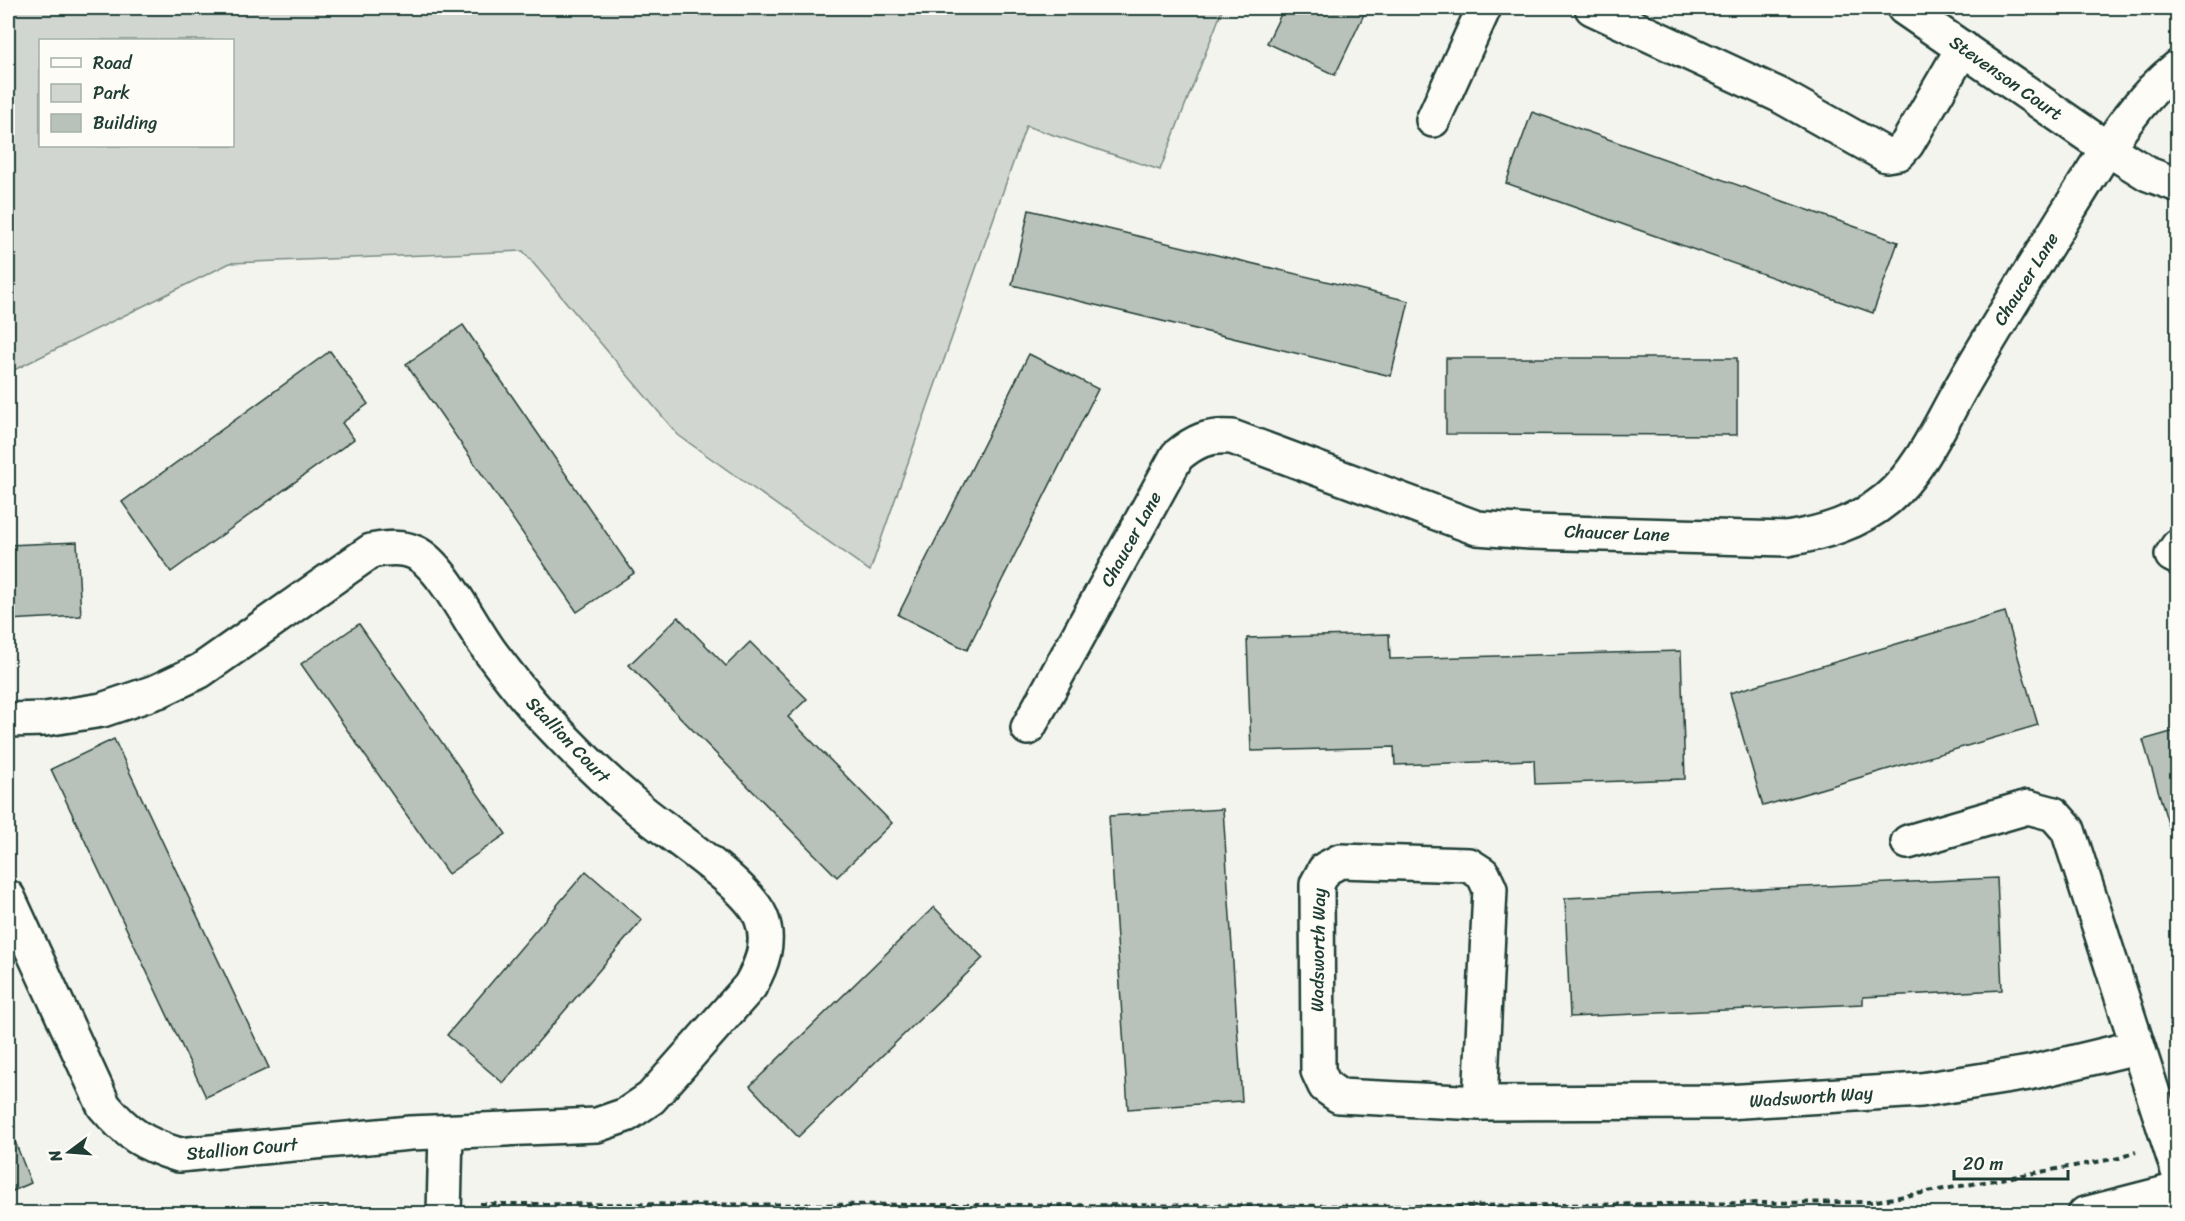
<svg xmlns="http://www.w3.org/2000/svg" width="2185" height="1221" font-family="Sriracha,sans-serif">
  <rect width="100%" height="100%" fill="#f4f4ef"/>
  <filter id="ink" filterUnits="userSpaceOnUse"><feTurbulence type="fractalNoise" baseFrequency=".0167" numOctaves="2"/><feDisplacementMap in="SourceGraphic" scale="12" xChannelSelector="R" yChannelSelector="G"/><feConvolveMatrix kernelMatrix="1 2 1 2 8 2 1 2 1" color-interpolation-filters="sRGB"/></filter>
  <g filter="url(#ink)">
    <!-- green -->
    <path fill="#d1d6d1" stroke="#788a82" stroke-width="1.5" fill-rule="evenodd" d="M 8,8 L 1223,8 L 1160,170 L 1026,126 L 870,571 L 678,435 L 523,251 L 230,263 L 8,373 ZM 40,40 L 232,40 L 232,146 L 40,146 Z"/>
    <!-- building -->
    <g fill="#b9c1bb" stroke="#1f3d34" stroke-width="1.5">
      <path d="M 1284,8 L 1367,8 L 1335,75 L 1267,43 Z"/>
      <path d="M 1532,112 L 1898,242 L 1873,313 L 1506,183 Z"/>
      <path d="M 1029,210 L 1409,301 L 1391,376 L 1012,285 Z"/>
      <path d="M 463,325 L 634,573 L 577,612 L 406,364 Z"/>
      <path d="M 330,351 L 368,404 L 342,423 L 354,439 L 171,572 L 122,502 Z"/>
      <path d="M 1029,354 L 1098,389 L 967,650 L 898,615 Z"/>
      <path d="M 1446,358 L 1737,358 L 1737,435 L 1446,434 Z"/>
      <path d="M 77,542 L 81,616 L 8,620 L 8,545 Z"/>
      <path d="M 2005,612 L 2038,725 L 1763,806 L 1730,693 Z"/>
      <path d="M 678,617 L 726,666 L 750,642 L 807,699 L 788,717 L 892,823 L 837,877 L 629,665 Z"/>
      <path d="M 359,624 L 506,834 L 448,874 L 301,664 Z"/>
      <path d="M 1389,634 L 1390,659 L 1681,651 L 1685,779 L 1535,784 L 1534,760 L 1395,765 L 1394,747 L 1251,751 L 1247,638 Z"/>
      <path d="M 2178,730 L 2178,857 L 2143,740 Z"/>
      <path d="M 114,739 L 269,1068 L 206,1097 L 51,769 Z"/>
      <path d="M 1223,809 L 1242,1101 L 1128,1109 L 1109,816 Z"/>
      <path d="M 586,871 L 642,920 L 503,1083 L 447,1035 Z"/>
      <path d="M 1997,878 L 2002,990 L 1863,997 L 1863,1004 L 1570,1017 L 1565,898 Z"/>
      <path d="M 2178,886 L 2178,914 L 2170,888 Z"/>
      <path d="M 934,907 L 983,958 L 798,1137 L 750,1086 Z"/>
      <path d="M 8,1123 L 31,1183 L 8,1193 Z"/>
    </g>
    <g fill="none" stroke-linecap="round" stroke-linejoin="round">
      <defs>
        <g id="minor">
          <path d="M 1592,8 L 1779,95 L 1886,155 L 1899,153 L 1907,144 L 1963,48"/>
          <path d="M 1904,8 L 2108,149 L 2148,174 L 2178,185"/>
          <path d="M 1433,120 L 1484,8"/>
          <path d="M 2178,546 L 2172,555 L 2178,558"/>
          <path d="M 8,720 L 45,719 L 102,710 L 158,691 L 200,671 L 371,551 C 386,548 402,546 416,553 C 443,566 472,628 492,654 C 510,678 529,703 550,724 C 578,754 608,783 639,809 C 670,835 747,884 761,917 C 771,941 762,965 750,986 L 651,1098 L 626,1115 L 597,1125 L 410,1133 L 179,1155 C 143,1144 128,1134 104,1106 L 8,897"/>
          <path d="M 1028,728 L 1177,456 C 1195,441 1208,435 1232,437 L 1477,528 L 1530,532 L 1787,539 C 1823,533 1858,523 1887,499 C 1921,470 1940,424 1962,386 C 1996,327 2032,269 2068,211 C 2100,161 2130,104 2178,67"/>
          <path d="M 1908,842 L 2028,807 L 2054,814 L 2068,830 L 2178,1171"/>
          <path d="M 1340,861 L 1469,865 L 1483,874 L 1490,889 L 1480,1103 L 1339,1096 L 1325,1086 L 1318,1071 L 1317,884 L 1325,869 Z"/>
          <path d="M 1480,1103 L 1726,1102 L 1921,1090 L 2029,1073 L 2137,1047"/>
          <path d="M 444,1214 L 446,1132"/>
          <path d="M 2085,1214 L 2178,1190"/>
        </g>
      </defs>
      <!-- minor casing -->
      <use href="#minor" stroke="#1f3d34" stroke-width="38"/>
      <!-- path -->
      <g stroke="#1f3d34" stroke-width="4" stroke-dasharray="6 4.5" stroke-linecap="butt">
        <path d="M 480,1204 L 1451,1206 L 1871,1202 L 2119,1158 L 2136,1152"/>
        <path d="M 297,1214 L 314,1210 L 410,1207"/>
      </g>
      <!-- minor -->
      <use href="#minor" stroke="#fdfcf7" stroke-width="33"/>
    </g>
  </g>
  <g text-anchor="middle" stroke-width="4.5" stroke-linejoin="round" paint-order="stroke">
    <!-- street labels -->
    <g font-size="18" fill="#1f3d34" stroke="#fdfcf7">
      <text transform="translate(2006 78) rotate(35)" y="6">Stevenson Court</text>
      <text transform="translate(2026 279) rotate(-58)" y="6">Chaucer Lane</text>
      <text transform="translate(1617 533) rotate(2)" y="6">Chaucer Lane</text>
      <text transform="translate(1131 539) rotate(-61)" y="6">Chaucer Lane</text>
      <text transform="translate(568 740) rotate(46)" y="6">Stallion Court</text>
      <text transform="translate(1318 950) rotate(-89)" y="6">Wadsworth Way</text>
      <text transform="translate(1811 1097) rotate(-4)" y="6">Wadsworth Way</text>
      <text transform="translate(242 1149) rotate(-5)" y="6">Stallion Court</text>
    </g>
  </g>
  <!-- margin -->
  <rect width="2185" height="1221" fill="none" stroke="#fdfcf7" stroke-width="30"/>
  <rect x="15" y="15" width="2155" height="1191" fill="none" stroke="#1f3d34" stroke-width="2" filter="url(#ink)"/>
  <!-- legend -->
  <rect x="39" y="39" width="195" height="108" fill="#fdfcf7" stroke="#a4b0a9" stroke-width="1.5"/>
  <rect x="51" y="58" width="30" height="9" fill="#fdfcf7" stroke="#a4b0a9" stroke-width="1.5"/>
  <text x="93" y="69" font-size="18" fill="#1f3d34">Road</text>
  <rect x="51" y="84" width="30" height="18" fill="#d1d6d1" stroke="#a4b0a9" stroke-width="1.5"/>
  <text x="93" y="99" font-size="18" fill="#1f3d34">Park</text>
  <rect x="51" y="114" width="30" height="18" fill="#b9c1bb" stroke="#a4b0a9" stroke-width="1.5"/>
  <text x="93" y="129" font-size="18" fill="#1f3d34">Building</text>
  <!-- north arrow -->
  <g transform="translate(69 1152) rotate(254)" stroke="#fdfcf7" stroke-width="4.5" paint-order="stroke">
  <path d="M0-4.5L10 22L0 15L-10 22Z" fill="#1f3d34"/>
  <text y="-9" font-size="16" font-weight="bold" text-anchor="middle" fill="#1f3d34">N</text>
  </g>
  <!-- scale -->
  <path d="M1954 1170v9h114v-9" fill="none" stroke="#1f3d34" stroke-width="3"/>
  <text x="1963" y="1170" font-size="18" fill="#1f3d34" stroke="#fdfcf7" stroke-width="4.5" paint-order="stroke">20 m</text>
</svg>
